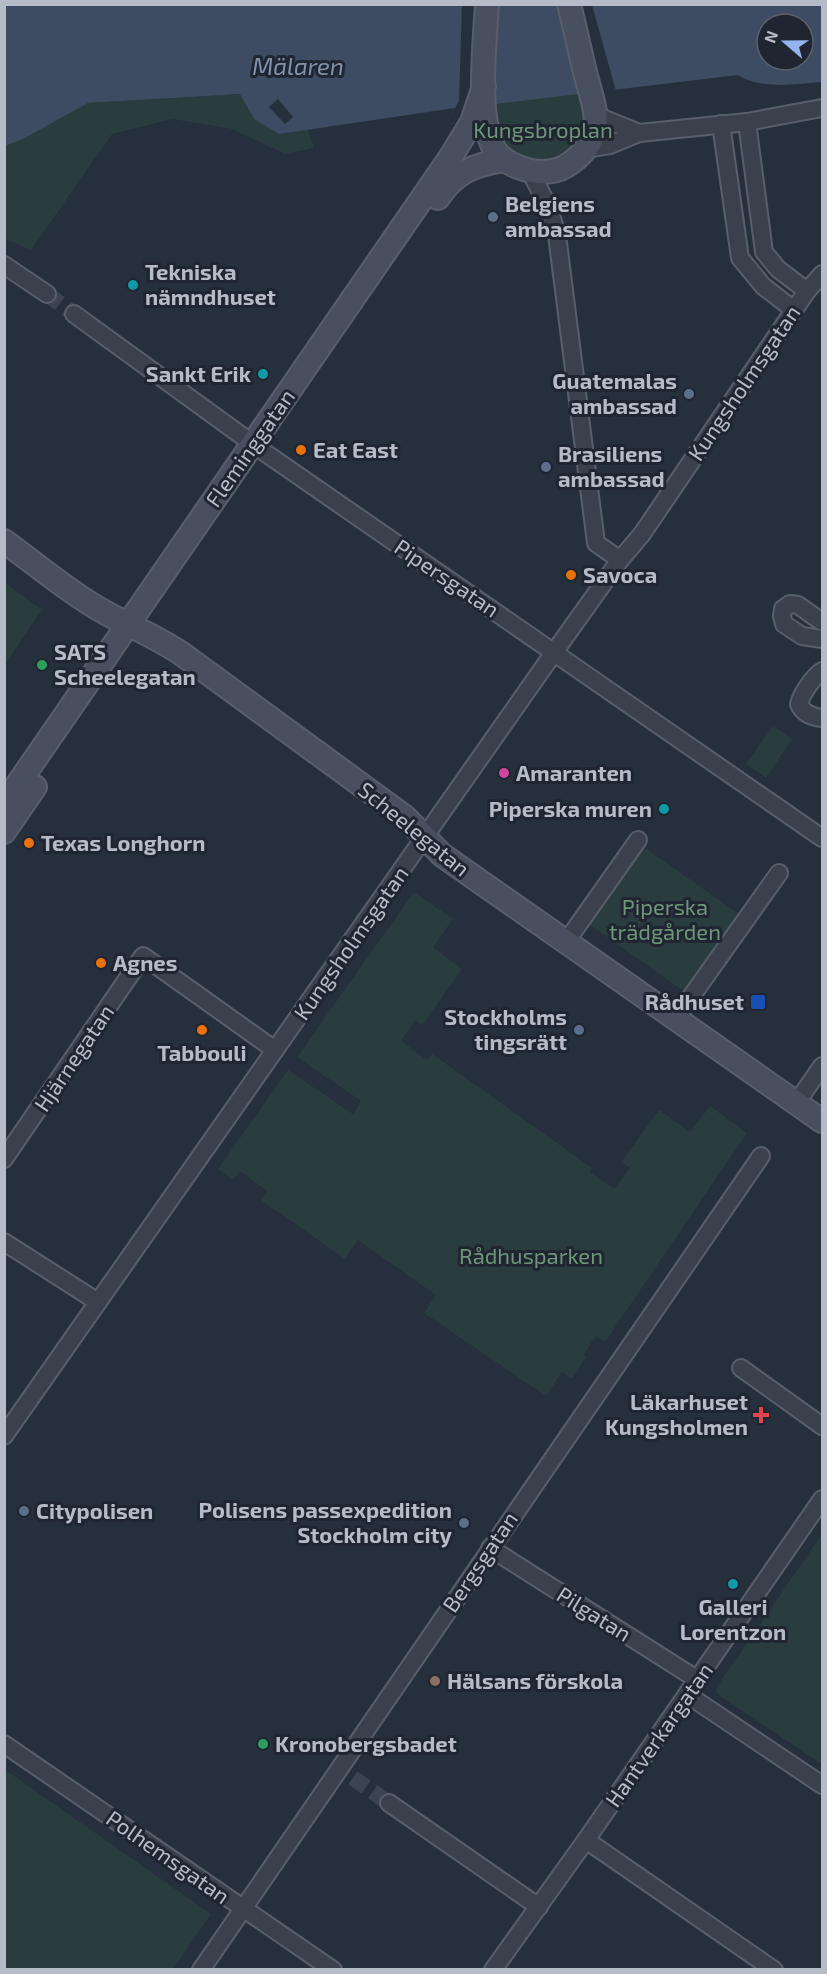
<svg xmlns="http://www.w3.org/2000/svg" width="827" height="1974" font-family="'Exo 2',sans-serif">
  <rect width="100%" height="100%" fill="#262f3c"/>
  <!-- green -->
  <g fill="#293c3e">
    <path d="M 581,93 C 584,106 588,120 583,134 C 572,164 526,171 505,147 C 495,136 494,118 494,104 Z"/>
    <path d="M 241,94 L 254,119 L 279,134 L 307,129 L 314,148 L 285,154 L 232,129 L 173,119 L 112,134 L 31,250 L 5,239 L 5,146 L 25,138 L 88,103 Z"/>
    <path d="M 5,583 L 42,610 L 6,663 L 4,661 Z"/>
    <path d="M 773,726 L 792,739 L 766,778 L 746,764 Z"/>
    <path d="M 647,849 L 740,915 L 685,992 L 587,923 L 637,851 Z"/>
    <path d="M 414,892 L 453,919 L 433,947 L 462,969 L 422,1025 L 415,1020 L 401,1041 L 427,1060 L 432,1054 L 592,1168 L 590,1172 L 614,1189 L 630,1168 L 621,1162 L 659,1110 L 690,1132 L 710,1106 L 747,1133 L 605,1342 L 596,1336 L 583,1355 L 586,1357 L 572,1379 L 562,1372 L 546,1396 L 424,1313 L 436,1295 L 358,1240 L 345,1259 L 261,1200 L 267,1191 L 240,1171 L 233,1180 L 218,1169 L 288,1070 L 353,1114 L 361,1101 L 297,1057 Z"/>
    <path d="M 822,1534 L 822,1764 L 717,1694 L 716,1688 Z"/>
    <path d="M 4,1769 L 211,1914 L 173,1969 L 5,1969 Z"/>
  </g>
  <!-- water -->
  <path fill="#3d4c63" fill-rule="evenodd" d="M 5,5 L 822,5 L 822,82 C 796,84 761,90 738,75 L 495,104 L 494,121 L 446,124 L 455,108 L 279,134 L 254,119 L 240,94 L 88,103 L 25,138 L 5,146 ZM 767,24 L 803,24 L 803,60 L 767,60 Z"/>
  <!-- pier -->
  <g fill="#262f3c">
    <path d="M 462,5 L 497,5 L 494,121 L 446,124 L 459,101 Z"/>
    <path d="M 556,5 L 592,5 L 616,91 L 582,96 Z"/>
    <path d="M 278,99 L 293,117 L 285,124 L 269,107 Z"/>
  </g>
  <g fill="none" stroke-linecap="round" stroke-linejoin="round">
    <!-- street-tunnel -->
    <g stroke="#3c4451" stroke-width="16" stroke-dasharray="16 8" stroke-linecap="butt">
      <path d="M 47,294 L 74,314"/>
      <path d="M 353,1778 L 389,1803"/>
    </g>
    <defs>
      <g id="street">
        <path d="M 747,122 L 764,252 L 778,269 L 807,291"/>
        <path d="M 721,124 L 740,258 L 763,286 L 794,310"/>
        <path d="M 639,133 L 747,122 L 822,108"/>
        <path d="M 586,149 L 610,145 L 639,133 L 595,115"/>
        <path d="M 530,171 L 549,208 L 557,235 L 596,543 L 620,560"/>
        <path d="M 4,265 L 47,294"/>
        <path d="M 74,314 L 264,452 L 822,838"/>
        <path d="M 822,622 L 798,605 L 790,604 L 783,609 L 782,616 L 784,624 L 802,636 L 822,639"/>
        <path d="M 822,671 C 813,677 802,693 799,704 C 803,714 812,717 822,718"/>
        <path d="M 566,942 L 638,840"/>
        <path d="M 676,1018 L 779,873"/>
        <path d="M 797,1102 L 822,1066"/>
        <path d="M 4,1159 L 143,956 L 275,1050"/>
        <path d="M 4,1242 L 98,1302"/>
        <path d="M 741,1368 L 822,1426"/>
        <path d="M 4,1436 L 555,651 L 620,560 L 642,534 L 807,291 L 822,274"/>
        <path d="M 490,1548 L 698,1680"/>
        <path d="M 688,1695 L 822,1785"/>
        <path d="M 4,1744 L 333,1970"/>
        <path d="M 389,1803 L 539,1907"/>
        <path d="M 586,1840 L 774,1970"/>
        <path d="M 201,1970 L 761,1156"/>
        <path d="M 493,1970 L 586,1840 L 822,1499"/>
      </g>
      <g id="secondary">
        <path d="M 487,4 C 485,41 475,124 497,153 C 504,161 514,166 524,169 C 535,173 548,173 560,169 C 576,162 591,147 595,129 C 598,112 590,92 586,76 C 580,52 575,28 569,4"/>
        <path d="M 438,198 C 455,172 474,165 504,160"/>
        <path d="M 4,541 C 36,564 66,590 99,609 C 126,625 156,636 182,654 L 405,817 L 442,855 L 822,1121"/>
        <path d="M 4,804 L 450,158 L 472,122 L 484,86"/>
        <path d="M 4,832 L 35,787"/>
      </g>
    </defs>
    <!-- street casing -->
    <use href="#street" stroke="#585f6a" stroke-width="20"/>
    <!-- secondary casing -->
    <use href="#secondary" stroke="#585f6a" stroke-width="26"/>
    <!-- street -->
    <use href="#street" stroke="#3a414c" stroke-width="16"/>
    <!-- secondary -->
    <use href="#secondary" stroke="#48505f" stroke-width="22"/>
  </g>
  <!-- markers -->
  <g fill="#5c6f8a" stroke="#1f2631" stroke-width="2">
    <circle cx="493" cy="217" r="6"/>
    <circle cx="689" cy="394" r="6"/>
    <circle cx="546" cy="467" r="6"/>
    <circle cx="579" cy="1030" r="6"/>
    <circle cx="24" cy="1511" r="6"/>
    <circle cx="464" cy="1523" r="6"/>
  </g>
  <g fill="#0f9aa8" stroke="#1f2631" stroke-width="2">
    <circle cx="133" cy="285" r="6"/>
    <circle cx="263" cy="374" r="6"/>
    <circle cx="664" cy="809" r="6"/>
    <circle cx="733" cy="1584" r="6"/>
  </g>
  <g fill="#e8710a" stroke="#1f2631" stroke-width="2">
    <circle cx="301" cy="450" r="6"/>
    <circle cx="571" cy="575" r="6"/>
    <circle cx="29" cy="843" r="6"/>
    <circle cx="101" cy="963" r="6"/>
    <circle cx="202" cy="1030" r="6"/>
  </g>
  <g fill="#2e9e5b" stroke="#1f2631" stroke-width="2">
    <circle cx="42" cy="665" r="6"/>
    <circle cx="263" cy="1744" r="6"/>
  </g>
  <circle fill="#d1479c" stroke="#1f2631" stroke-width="2" cx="504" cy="773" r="6"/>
  <rect fill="#1a4fb4" stroke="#1f2631" stroke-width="2" x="750" y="994" width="16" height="16" rx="3"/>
  <path fill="#e0444e" stroke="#1f2631" stroke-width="2" d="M758 1406h6v6h6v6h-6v6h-6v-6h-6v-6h6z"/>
  <circle fill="#8d6e63" stroke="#1f2631" stroke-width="2" cx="435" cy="1681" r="6"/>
  <g text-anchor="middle" stroke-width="6" stroke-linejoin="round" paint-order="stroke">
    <!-- park labels -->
    <g font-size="22" fill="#6f9679" stroke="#1f2631">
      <text x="543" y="138">Kungsbroplan</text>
      <text x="665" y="915">Piperska<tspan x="665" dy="25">trädgården</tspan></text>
      <text x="531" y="1264">Rådhusparken</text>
    </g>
    <!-- poi labels -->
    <g font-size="22" font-weight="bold" fill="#b6bcc7" stroke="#1f2631" text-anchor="start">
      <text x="505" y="212">Belgiens<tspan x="505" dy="25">ambassad</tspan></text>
      <text x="145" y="280">Tekniska<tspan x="145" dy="25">nämndhuset</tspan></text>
      <text x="251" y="382" text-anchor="end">Sankt Erik</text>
      <text x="677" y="389" text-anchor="end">Guatemalas<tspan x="677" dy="25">ambassad</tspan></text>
      <text x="313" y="458">Eat East</text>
      <text x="558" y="462">Brasiliens<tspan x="558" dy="25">ambassad</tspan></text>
      <text x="583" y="583">Savoca</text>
      <text x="54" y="660">SATS<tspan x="54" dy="25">Scheelegatan</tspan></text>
      <text x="516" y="781">Amaranten</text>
      <text x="652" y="817" text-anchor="end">Piperska muren</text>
      <text x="41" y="851">Texas Longhorn</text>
      <text x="113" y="971">Agnes</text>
      <text x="744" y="1010" text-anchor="end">Rådhuset</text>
      <text x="567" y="1025" text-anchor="end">Stockholms<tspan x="567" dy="25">tingsrätt</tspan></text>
      <text x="202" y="1061" text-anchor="middle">Tabbouli</text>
      <text x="748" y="1410" text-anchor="end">Läkarhuset<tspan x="748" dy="25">Kungsholmen</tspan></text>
      <text x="452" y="1518" text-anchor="end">Polisens passexpedition<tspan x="452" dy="25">Stockholm city</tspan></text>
      <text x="36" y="1519">Citypolisen</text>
      <text x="733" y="1615" text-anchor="middle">Galleri<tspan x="733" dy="25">Lorentzon</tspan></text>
      <text x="447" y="1689">Hälsans förskola</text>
      <text x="275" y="1752">Kronobergsbadet</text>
    </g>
    <!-- street labels -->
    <g font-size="22" fill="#b6bcc7" stroke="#1f2631">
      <text transform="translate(744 383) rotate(-56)" y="8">Kungsholmsgatan</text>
      <text transform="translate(250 448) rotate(-55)" y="8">Fleminggatan</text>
      <text transform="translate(447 578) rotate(34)" y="8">Pipersgatan</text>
      <text transform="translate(414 829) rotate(39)" y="8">Scheelegatan</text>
      <text transform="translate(351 943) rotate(-55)" y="8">Kungsholmsgatan</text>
      <text transform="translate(74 1058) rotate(-56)" y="8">Hjärnegatan</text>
      <text transform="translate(480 1562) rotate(-56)" y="8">Bergsgatan</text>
      <text transform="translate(594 1614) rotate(32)" y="8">Pilgatan</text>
      <text transform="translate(659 1735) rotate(-55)" y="8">Hantverkargatan</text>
      <text transform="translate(168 1857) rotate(35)" y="8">Polhemsgatan</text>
    </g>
    <!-- water labels -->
    <g font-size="24" font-style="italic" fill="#8092ac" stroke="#1f2631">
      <text x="298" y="75">Mälaren</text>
    </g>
  </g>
  <!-- border -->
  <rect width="827" height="1974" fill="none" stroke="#b6bcc7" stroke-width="12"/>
  <!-- north arrow -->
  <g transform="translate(785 42) rotate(290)"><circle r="28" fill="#1f2631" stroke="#5b626d" stroke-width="1.5"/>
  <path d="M0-4.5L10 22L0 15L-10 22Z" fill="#93b4ef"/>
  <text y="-9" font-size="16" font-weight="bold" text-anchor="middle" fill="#b6bcc7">N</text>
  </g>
</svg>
